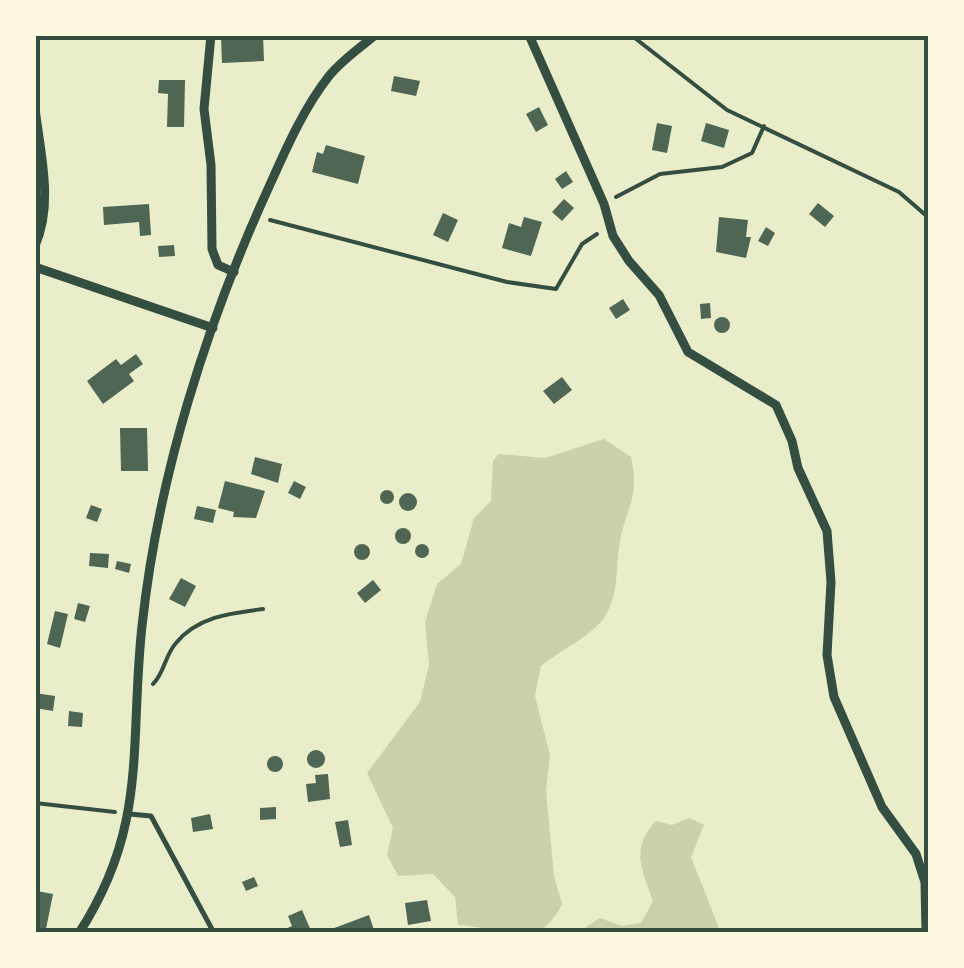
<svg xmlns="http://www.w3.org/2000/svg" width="964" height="968" font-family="Cabin,sans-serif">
  <rect width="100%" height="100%" fill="#e9edc9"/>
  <!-- green -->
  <g fill="#cad2ad">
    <path d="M 604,439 L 631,457 C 640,496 627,506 620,541 C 615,567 620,594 604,618 C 591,636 559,651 541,666 L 535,696 L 550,755 L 546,791 L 554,876 L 562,904 C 538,955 501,927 458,925 L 455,897 L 433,874 L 398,876 L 387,855 L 393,828 L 367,773 L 420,702 L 429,665 L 425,622 L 437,584 L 461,564 L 474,518 L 491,501 L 493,461 L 499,454 L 545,458 Z"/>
    <path d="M 689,818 L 704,825 L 691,857 L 721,933 L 577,933 L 600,918 L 622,926 L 641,923 L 653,901 C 642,870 630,847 656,821 L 672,825 Z"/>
  </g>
  <!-- building -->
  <g fill="#4f6655">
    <path d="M 263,35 L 264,61 L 222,63 L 221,37 Z"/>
    <path d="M 394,76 L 420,81 L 416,96 L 391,91 Z"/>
    <path d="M 159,80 L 185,80 L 184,127 L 167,127 L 168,94 L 158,93 Z"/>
    <path d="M 539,107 L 548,125 L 536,132 L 526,114 Z"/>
    <path d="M 657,123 L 672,126 L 667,153 L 652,150 Z"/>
    <path d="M 706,123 L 729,130 L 724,148 L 701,141 Z"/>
    <path d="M 326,145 L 365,156 L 358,184 L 312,172 L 317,152 L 323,154 Z"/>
    <path d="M 566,171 L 573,182 L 562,189 L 555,179 Z"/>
    <path d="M 564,199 L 574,208 L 562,221 L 552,212 Z"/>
    <path d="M 818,203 L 834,216 L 825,227 L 809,214 Z"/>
    <path d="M 149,204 L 151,235 L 140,236 L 139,222 L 104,225 L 103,207 Z"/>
    <path d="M 443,213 L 458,220 L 448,242 L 433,235 Z"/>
    <path d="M 524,217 L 542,222 L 531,256 L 502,248 L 509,223 L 521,227 Z"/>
    <path d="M 719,217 L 748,220 L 746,237 L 751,237 L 746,258 L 716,252 Z"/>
    <path d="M 766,227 L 775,233 L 768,246 L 758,241 Z"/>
    <path d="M 174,245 L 175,256 L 159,257 L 158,246 Z"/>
    <path d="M 623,299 L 630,310 L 616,319 L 609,308 Z"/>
    <path d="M 710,303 L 711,318 L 701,319 L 700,304 Z"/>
    <circle cx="722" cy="325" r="8"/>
    <path d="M 136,354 L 143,364 L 129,374 L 134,381 L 103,404 L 87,381 L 116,359 L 121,365 Z"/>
    <path d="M 562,377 L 572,390 L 554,404 L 543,391 Z"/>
    <path d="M 120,428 L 147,428 L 148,471 L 121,471 Z"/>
    <path d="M 255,457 L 282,464 L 278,483 L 251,474 Z"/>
    <path d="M 225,481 L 265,491 L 256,518 L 233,517 L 234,512 L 218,508 Z"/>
    <path d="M 294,481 L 306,487 L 300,499 L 288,493 Z"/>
    <circle cx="387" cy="497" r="7"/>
    <circle cx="408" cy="502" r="9"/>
    <path d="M 91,505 L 102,509 L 97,522 L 86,518 Z"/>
    <path d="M 197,506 L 216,510 L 213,523 L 194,519 Z"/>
    <circle cx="403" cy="536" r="8"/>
    <circle cx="422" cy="551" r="7"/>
    <circle cx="362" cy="552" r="8"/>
    <path d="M 90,553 L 109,554 L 108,568 L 89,566 Z"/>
    <path d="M 117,561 L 131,564 L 129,573 L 115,569 Z"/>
    <path d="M 181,578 L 196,586 L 185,607 L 169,599 Z"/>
    <path d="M 373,580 L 381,590 L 365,603 L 357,593 Z"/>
    <path d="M 78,603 L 90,606 L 85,622 L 74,619 Z"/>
    <path d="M 55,611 L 68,614 L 60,648 L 47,644 Z"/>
    <path d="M 35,693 L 55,696 L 53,711 L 35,708 Z"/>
    <path d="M 69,711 L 83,713 L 82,727 L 68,726 Z"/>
    <circle cx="316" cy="759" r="9"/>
    <circle cx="275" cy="764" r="8"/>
    <path d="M 328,774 L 330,799 L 308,802 L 306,784 L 316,783 L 315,775 Z"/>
    <path d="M 276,807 L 276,819 L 260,820 L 260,808 Z"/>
    <path d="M 210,814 L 213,829 L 193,832 L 191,818 Z"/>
    <path d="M 348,820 L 352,845 L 340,847 L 335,822 Z"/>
    <path d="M 254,877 L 258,886 L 246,891 L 242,882 Z"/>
    <path d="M 37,891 L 53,894 L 46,929 L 35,927 Z"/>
    <path d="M 427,900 L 431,921 L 408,925 L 405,903 Z"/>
    <path d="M 302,910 L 312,933 L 276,933 L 292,926 L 288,916 Z"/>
    <path d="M 369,915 L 375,933 L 330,933 L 329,930 Z"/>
  </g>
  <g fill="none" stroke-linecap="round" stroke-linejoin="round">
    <!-- path -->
    <g stroke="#344e41" stroke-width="4">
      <path d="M 631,35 L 727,110 L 899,192 L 929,218"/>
      <path d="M 616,197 L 660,174 L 722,167 L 752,153 L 764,126"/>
      <path d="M 270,220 L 507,282 L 556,289 L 582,244 L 597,234"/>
      <path d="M 153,684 C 164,674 165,655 176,643 C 198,616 232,613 263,609"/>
      <path d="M 35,803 L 115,812"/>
    </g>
    <!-- service -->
    <path stroke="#344e41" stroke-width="5" d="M 130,814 L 151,816 L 214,933"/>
    <!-- minor -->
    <g stroke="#344e41" stroke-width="9">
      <path d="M 211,35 L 204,109 L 211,165 L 212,249 L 218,265 L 234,272"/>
      <path d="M 529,35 L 604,204 L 613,236 L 629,261 L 659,295 L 688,352 L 776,405 L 792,441 L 798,468 L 827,531 L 831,582 L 827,655 L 834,697 L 882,807 L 916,854 L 925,882 L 926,933"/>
      <path d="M 35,108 C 40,153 54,203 35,246"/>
      <path d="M 35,267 L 213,328"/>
      <path d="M 79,933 C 149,825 129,745 142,626 C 158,477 206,325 268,189 C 285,151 303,109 329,76 C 342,60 360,48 375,35"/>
    </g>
  </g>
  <!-- border -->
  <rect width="964" height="968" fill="none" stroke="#fefae0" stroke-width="75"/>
  <rect x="38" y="38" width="888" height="892" fill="none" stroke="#344e41" stroke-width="4"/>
</svg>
